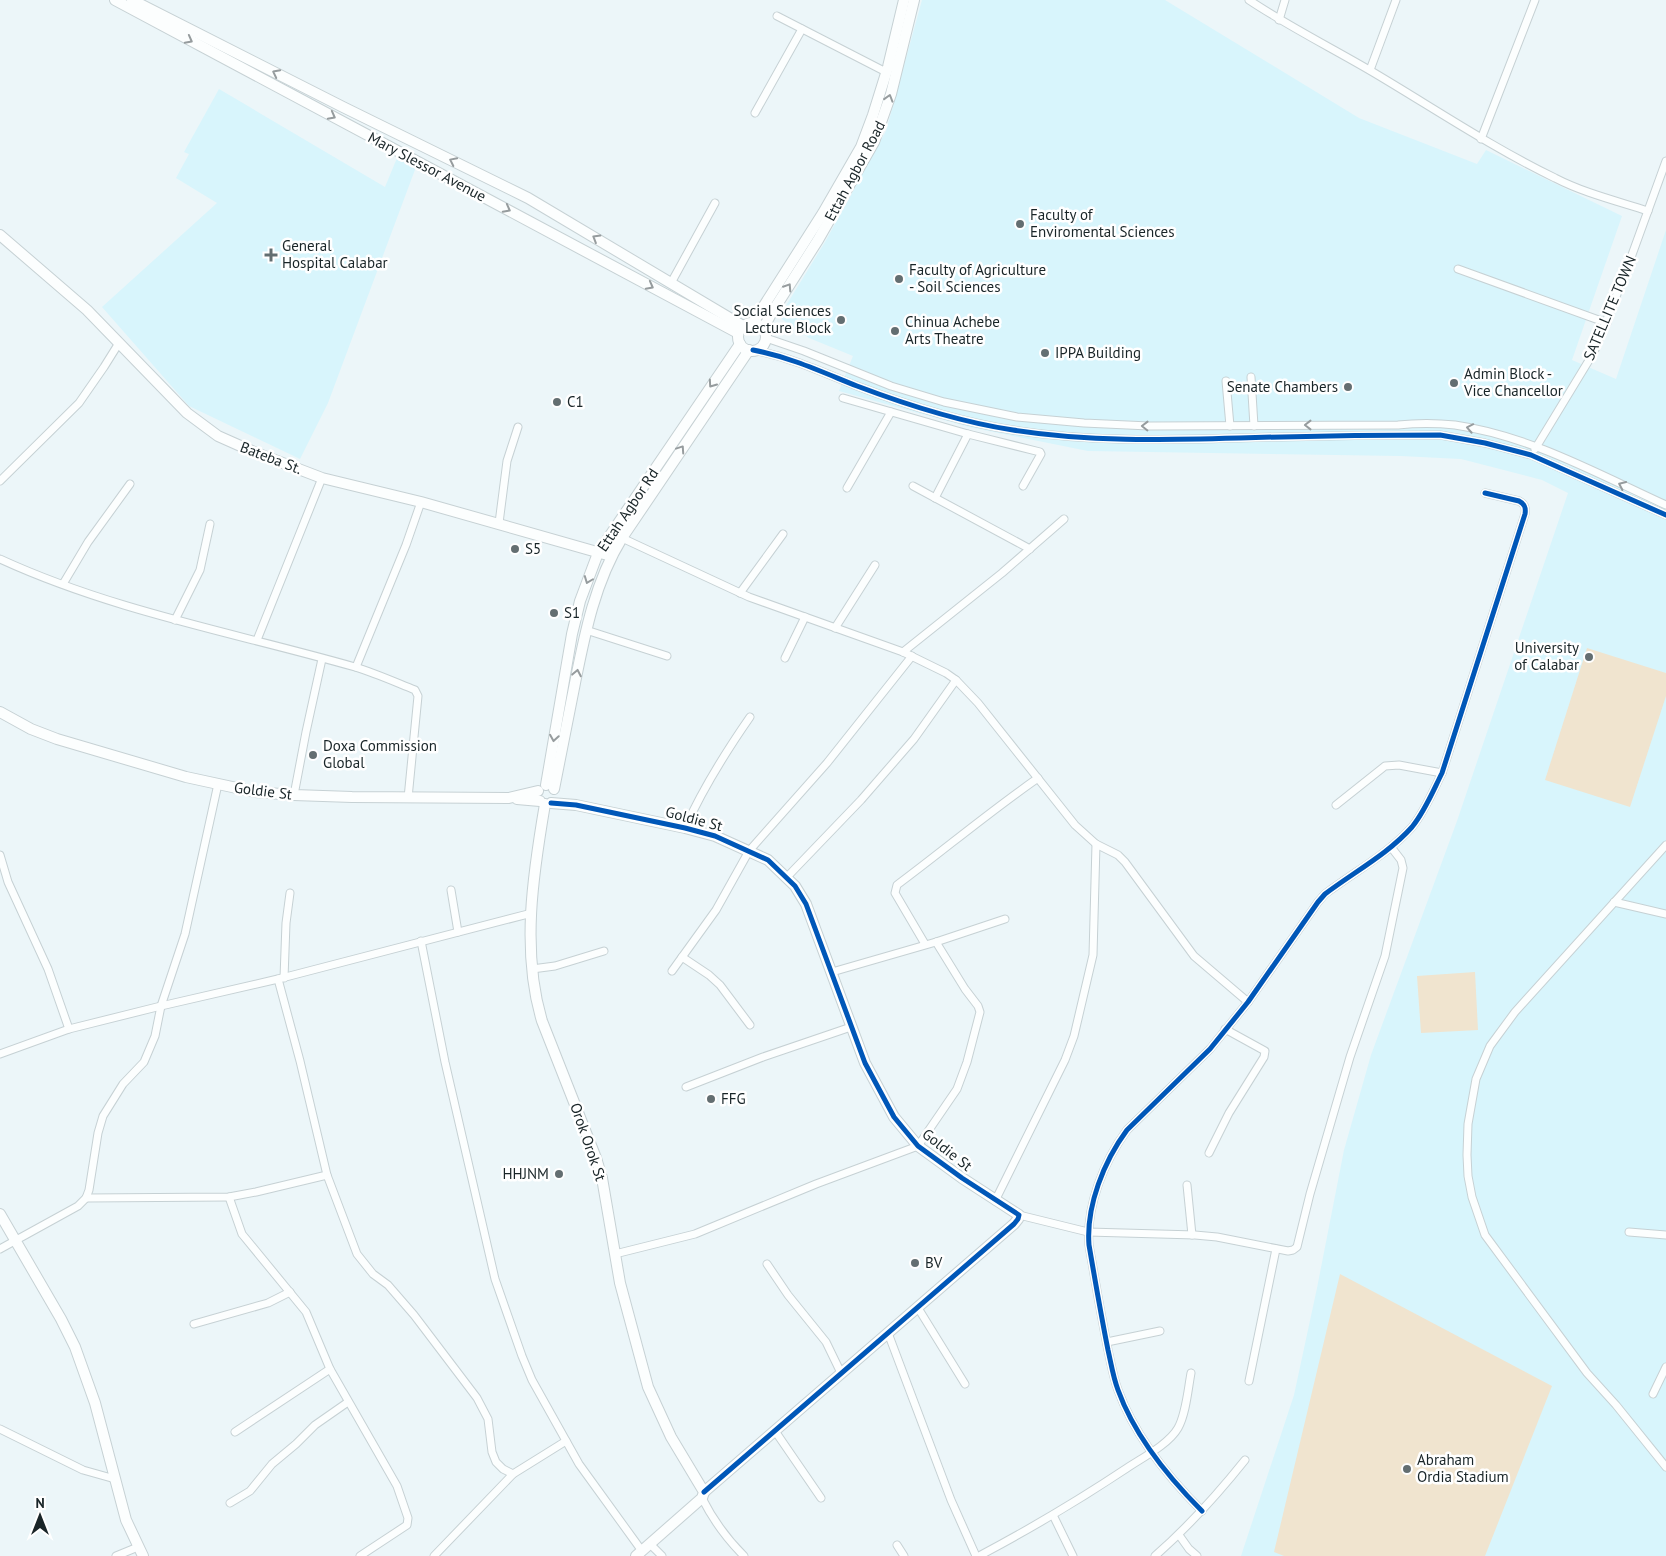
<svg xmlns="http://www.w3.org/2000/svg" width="1666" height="1556" font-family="'PT Sans',sans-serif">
  <rect width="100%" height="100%" fill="#ecf6f9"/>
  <!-- built -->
  <g fill="#d8f5fc">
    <path d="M 922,0 L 1165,0 L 1359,118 L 1477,164 L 1486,150 L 1622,216 L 1572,360 L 1616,379 L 1666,230 L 1666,1556 L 1241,1556 L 1294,1395 L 1317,1288 L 1344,1150 L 1371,1055 L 1457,821 L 1568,493 L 1542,480 L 1461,459 L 1400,456 L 1088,451 L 969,427 L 839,391 L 853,356 L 809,338 L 779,317 L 825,242 L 886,131 Z"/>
    <path d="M 219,89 L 385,187 L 397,158 L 416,167 L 328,403 L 300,459 L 189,406 L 102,307 L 217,203 L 176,178 L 189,154 L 184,152 Z"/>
  </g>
  <!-- green -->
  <g fill="#f0e4cf">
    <path d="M 1587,648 L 1666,673 L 1666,696 L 1630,807 L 1545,780 Z"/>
    <path d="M 1475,972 L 1478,1030 L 1421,1033 L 1417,976 Z"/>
    <path d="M 1340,1274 L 1552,1386 L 1485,1556 L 1284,1556 L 1274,1552 Z"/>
  </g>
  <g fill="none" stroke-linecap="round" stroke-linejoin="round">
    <defs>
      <g id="street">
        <path d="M 1249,0 C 1288,26 1330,47 1371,71 C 1432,107 1491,147 1555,178 C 1584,193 1617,201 1648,211"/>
        <path d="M 777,16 L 886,72"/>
        <path d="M 1279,20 L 1285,0"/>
        <path d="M 1370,70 L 1396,0"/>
        <path d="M 755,113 L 802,29"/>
        <path d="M 1481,139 L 1535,0"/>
        <path d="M 1458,269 L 1607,323"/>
        <path d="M 671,283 L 715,203"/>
        <path d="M 766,338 L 804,351 L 891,386 L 944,402 L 1017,417 L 1084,423 L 1149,426 L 1398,425 C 1417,423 1436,423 1455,425 C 1530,436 1598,474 1666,505"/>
        <path d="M 753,350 C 790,357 822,372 857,386 C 907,405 960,422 1013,430 C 1088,442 1163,440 1239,438 C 1306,436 1373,435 1440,435 L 1485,443 L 1531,455 L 1666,515"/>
        <path d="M 1251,377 L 1254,426"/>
        <path d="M 1226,381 L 1230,426"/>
        <path d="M 843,398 L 968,434 L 1040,452 L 1041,454 L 1023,486"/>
        <path d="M 1535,449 L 1594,352 L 1625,274 L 1666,161"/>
        <path d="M 0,481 L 79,403 L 104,367 L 119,343"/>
        <path d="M 913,486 L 1030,549"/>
        <path d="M 847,488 L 891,412"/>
        <path d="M 935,498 L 968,434"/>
        <path d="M 499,523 L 507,461 L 518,427"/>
        <path d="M 622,538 L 749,597 L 903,652 L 946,673 L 956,680 L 978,703 L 1075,825 L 1096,844 L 1118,855 L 1125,862 L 1194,956 L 1248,1002"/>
        <path d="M 0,559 C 113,611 236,633 355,667 C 375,673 395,682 415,690 L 418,696 L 408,798"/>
        <path d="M 63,584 L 88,542 L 130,484"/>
        <path d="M 740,593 L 783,534"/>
        <path d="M 175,620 L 200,570 L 210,524"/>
        <path d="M 835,628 L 875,565"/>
        <path d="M 586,630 L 667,656"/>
        <path d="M 257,640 L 322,478"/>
        <path d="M 903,652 L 1002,573 L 1064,519"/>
        <path d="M 785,658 L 805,617"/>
        <path d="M 356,667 L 406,545 L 421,502"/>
        <path d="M 294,795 L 306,732 L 322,659"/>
        <path d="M 1336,805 L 1385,766 L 1399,765 L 1442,773"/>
        <path d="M 685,828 C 703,788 725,753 750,717"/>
        <path d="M 1666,845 L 1515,1012 L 1490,1046 L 1476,1079 L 1468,1124 L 1467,1155 L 1468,1176 L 1472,1197 L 1485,1235 L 1587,1373 L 1616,1405 L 1666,1467"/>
        <path d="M 0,855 L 8,882 L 48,969 L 69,1029"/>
        <path d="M 787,877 L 861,800 L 914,739 L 956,680"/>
        <path d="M 451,890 L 458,932"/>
        <path d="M 1614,902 L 1666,914"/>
        <path d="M 421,941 L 445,1062 L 495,1279 L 522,1356 L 532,1380 L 579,1464 L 642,1551"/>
        <path d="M 925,944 L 895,893 L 897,885 C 944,850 989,812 1038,778"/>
        <path d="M 682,957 L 709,975 L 720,985 L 750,1025"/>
        <path d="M 532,969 L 555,966 L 604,951"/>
        <path d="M 672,971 L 716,910 L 749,851 L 827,763 L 912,656"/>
        <path d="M 832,972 L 936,942 L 1005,919"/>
        <path d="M 284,978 L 286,923 L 290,893"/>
        <path d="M 278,979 L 300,1061 L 327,1175 L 357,1254 L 373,1274 L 388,1285 L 414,1315 L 477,1398 L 488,1419 L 492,1452 L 496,1462 L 503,1469 L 513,1474"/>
        <path d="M 0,1054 L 69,1029 L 161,1006 L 278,979 L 532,913"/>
        <path d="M 686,1087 L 763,1057 L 851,1027"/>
        <path d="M 1209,1153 L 1229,1113 L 1264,1057 L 1265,1051 L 1225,1029"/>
        <path d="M 1187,1185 L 1192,1235"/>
        <path d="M 229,1197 L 242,1234 L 306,1312 L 330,1369 L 397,1486 L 408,1518 L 407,1525 L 360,1556"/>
        <path d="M 86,1198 L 229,1197 L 256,1192 L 327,1175"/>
        <path d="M 995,1201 L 1065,1060 L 1074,1036 L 1093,955 L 1096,844"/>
        <path d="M 1019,1215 L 1088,1232 L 1195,1235 L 1217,1237 L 1288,1251 L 1293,1250 L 1297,1247 L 1310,1194 L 1350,1057 L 1385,956 L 1403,868 L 1401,860 L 1391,847"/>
        <path d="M 1629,1232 L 1666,1235"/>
        <path d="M 0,1249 L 78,1206 L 86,1198 L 89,1190 L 98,1133 L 103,1116 L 123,1084 L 144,1062 L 155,1036 L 161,1006 L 185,934 L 218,784"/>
        <path d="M 615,1254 L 695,1234 L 816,1184 L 918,1146 L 957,1089 L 967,1062 L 980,1012 L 978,1006 L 965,989 L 936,942"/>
        <path d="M 767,1264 L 788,1295 L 826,1342 L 841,1373"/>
        <path d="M 918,1308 L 965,1384"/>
        <path d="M 194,1324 L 268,1303 L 290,1292"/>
        <path d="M 888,1333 L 951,1500 L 976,1556"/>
        <path d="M 1107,1342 L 1160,1331"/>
        <path d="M 1249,1381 L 1276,1249"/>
        <path d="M 1653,1394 L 1666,1367"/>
        <path d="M 0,1429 L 83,1470 L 115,1479"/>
        <path d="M 775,1431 L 821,1498"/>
        <path d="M 235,1432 L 330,1369"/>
        <path d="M 702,1498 C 713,1520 727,1539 744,1556"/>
        <path d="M 230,1503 L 250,1491 L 272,1464 L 296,1444 L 315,1425 L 348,1402"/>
        <path d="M 1202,1511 C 1168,1477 1135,1437 1118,1390 C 1113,1377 1111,1363 1108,1350 C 1101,1315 1095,1280 1089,1245 C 1086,1206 1104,1161 1127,1130 L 1210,1049 L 1248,1002 L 1318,902 L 1325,894 C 1354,872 1388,854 1412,827 C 1425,811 1433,791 1442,773 L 1525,514 C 1526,508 1525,504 1519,501 L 1485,493"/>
        <path d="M 1053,1515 L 1073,1556"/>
        <path d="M 1179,1535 L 1189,1549 L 1197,1556"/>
        <path d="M 650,1544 L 662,1556"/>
        <path d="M 897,1545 L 904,1556"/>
        <path d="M 116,1556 L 138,1547"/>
        <path d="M 434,1556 L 513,1474 L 566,1441"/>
        <path d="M 979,1556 C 1030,1529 1079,1500 1127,1468 C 1142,1458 1169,1444 1178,1428 C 1186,1414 1188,1389 1191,1373"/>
        <path d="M 1155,1556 C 1188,1527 1217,1495 1245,1460"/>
      </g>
      <g id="secondary">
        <path d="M 115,0 L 738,333"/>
        <path d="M 132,0 L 343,107 L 528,198 L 743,326"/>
        <path d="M 0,235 L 87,310 L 187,413 L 218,436 L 254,452 L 322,478 L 421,502 L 611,556"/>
        <path d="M 753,323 L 823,213 L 861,147 L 873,115 L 888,67 L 904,0"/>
        <circle cx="752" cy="337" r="14"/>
        <path d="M 763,329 L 771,314 L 818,240 L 874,142 L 891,94 L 914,0"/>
        <path d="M 0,712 L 31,729 L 57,739 L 186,777 L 255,792 L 294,795 L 352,797 L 509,798 L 538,791"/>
        <path d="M 546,785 L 572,634 L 580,601 L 598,553 L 740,344"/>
        <path d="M 554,789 C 561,754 568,719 575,683 C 585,633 595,582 622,538 L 749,350"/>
        <path d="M 517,799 L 540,801"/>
        <path d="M 551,803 L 576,805 L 685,828 L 715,836 L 768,860 L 795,886 L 806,904 L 865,1063 L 894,1117 L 918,1146 L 962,1178 L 1019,1215 L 1018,1219 L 1014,1224 L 704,1492"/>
        <path d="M 545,804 C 533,874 521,951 542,1021 L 596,1158 L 602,1178 L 620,1283 L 648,1387 L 671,1437 L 704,1492 L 702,1498 L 636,1556"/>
        <path d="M 0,1214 L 61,1319 L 75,1347 L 95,1403 L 126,1520 L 143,1556"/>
      </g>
    </defs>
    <!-- street casing -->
    <use href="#street" stroke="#c6d1d4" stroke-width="9"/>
    <!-- secondary casing -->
    <use href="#secondary" stroke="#c6d1d4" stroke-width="12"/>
    <!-- street -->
    <use href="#street" stroke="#fcfefe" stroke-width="7"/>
    <!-- secondary -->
    <use href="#secondary" stroke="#fcfefe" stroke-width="10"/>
    <defs>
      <g id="cycleway">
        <path d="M 753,350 C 790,357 822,372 857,386 C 907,405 960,422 1013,430 C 1088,442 1163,440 1239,438 C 1306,436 1373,435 1440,435 L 1485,443 L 1531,455 L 1666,515"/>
        <path d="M 551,803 L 576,805 L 685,828 L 715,836 L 768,860 L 795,886 L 806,904 L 865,1063 L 894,1117 L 918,1146 L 962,1178 L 1019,1215 L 1018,1219 L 1014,1224 L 704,1492"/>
        <path d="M 1202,1511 C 1168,1477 1135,1437 1118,1390 C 1113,1377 1111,1363 1108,1350 C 1101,1315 1095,1280 1089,1245 C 1086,1206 1104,1161 1127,1130 L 1210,1049 L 1248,1002 L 1318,902 L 1325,894 C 1354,872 1388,854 1412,827 C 1425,811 1433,791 1442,773 L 1525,514 C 1526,508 1525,504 1519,501 L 1485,493"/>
      </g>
    </defs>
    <!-- cycleway casing -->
    <use href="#cycleway" stroke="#fff" stroke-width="8"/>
    <!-- cycleway -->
    <use href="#cycleway" stroke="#0057b8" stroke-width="5"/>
  </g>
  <!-- one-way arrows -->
  <defs><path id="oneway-chevron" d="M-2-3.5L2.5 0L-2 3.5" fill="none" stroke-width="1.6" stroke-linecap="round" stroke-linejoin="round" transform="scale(1.25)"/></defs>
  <g stroke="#969c9e">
    <use href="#oneway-chevron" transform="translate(189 40) rotate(28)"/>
    <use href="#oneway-chevron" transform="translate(276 73) rotate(-153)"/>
    <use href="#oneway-chevron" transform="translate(889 98) rotate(-73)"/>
    <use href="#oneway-chevron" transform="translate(332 116) rotate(28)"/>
    <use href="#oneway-chevron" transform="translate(453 161) rotate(-154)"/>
    <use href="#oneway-chevron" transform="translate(507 209) rotate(28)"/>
    <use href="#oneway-chevron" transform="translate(596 238) rotate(-149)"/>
    <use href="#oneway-chevron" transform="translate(650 286) rotate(28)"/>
    <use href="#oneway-chevron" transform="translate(788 287) rotate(-57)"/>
    <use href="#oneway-chevron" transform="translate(712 384) rotate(125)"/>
    <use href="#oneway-chevron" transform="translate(1308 425) rotate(180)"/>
    <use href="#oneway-chevron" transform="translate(1145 426) rotate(-179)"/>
    <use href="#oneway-chevron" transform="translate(1470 428) rotate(-169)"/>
    <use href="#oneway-chevron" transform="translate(681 449) rotate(-56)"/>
    <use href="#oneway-chevron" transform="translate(1622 485) rotate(-155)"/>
    <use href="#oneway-chevron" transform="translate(588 580) rotate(111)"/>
    <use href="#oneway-chevron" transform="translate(577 673) rotate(-79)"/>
    <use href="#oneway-chevron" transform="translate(554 738) rotate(99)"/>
  </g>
  <!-- markers -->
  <g fill="#636e71" stroke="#fff" stroke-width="2">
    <circle cx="1020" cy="224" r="5"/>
    <path d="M268.5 247.5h5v5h5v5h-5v5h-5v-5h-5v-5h5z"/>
    <circle cx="899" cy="279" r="5"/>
    <circle cx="841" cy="320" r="5"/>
    <circle cx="895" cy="331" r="5"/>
    <circle cx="1045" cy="353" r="5"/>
    <circle cx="1454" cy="383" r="5"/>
    <circle cx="1348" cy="387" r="5"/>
    <circle cx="557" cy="402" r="5"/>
    <circle cx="515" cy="549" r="5"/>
    <circle cx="554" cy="613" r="5"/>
    <circle cx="1589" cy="657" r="5"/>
    <circle cx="313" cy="755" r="5"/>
    <circle cx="711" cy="1099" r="5"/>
    <circle cx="559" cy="1174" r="5"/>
    <circle cx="915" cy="1263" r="5"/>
    <circle cx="1407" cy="1469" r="5"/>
  </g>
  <g text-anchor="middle" stroke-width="5" stroke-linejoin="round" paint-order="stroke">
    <!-- street labels -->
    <g font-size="15" fill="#192528" stroke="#fff">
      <text transform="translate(427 167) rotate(28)" y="5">Mary Slessor Avenue</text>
      <text transform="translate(855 171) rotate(-62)" y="5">Ettah Agbor Road</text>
      <text transform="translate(1610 308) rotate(-67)" y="5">SATELLITE TOWN</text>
      <text transform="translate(271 458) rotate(21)" y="5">Bateba St.</text>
      <text transform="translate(628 510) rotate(-56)" y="5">Ettah Agbor Rd</text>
      <text transform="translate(263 791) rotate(7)" y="5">Goldie St</text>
      <text transform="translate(694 819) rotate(15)" y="5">Goldie St</text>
      <text transform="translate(588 1142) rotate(71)" y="5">Orok Orok St</text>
      <text transform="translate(947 1150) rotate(38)" y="5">Goldie St</text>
    </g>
    <!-- poi labels -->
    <g font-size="15" fill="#192528" stroke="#fff" text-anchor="start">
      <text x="1030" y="220">Faculty of<tspan x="1030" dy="17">Enviromental Sciences</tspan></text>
      <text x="282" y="251">General<tspan x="282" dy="17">Hospital Calabar</tspan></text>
      <text x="909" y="275">Faculty of Agriculture<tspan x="909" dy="17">- Soil Sciences</tspan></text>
      <text x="831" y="316" text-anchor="end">Social Sciences<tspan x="831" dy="17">Lecture Block</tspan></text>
      <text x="905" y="327">Chinua Achebe<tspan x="905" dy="17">Arts Theatre</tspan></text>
      <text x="1055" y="358">IPPA Building</text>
      <text x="1464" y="379">Admin Block -<tspan x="1464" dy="17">Vice Chancellor</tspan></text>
      <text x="1338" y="392" text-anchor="end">Senate Chambers</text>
      <text x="567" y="407">C1</text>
      <text x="525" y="554">S5</text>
      <text x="564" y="618">S1</text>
      <text x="1579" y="653" text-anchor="end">University<tspan x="1579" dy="17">of Calabar</tspan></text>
      <text x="323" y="751">Doxa Commission<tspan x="323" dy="17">Global</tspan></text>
      <text x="721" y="1104">FFG</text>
      <text x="549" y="1179" text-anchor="end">HHJNM</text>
      <text x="925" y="1268">BV</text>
      <text x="1417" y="1465">Abraham<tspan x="1417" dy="17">Ordia Stadium</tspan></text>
    </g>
  </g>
  <!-- north arrow -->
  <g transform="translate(40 1516)" stroke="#ffffff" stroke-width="4" paint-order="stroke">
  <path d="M0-4L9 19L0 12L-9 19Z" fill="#192528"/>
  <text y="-8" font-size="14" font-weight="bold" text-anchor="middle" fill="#192528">N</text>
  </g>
</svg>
